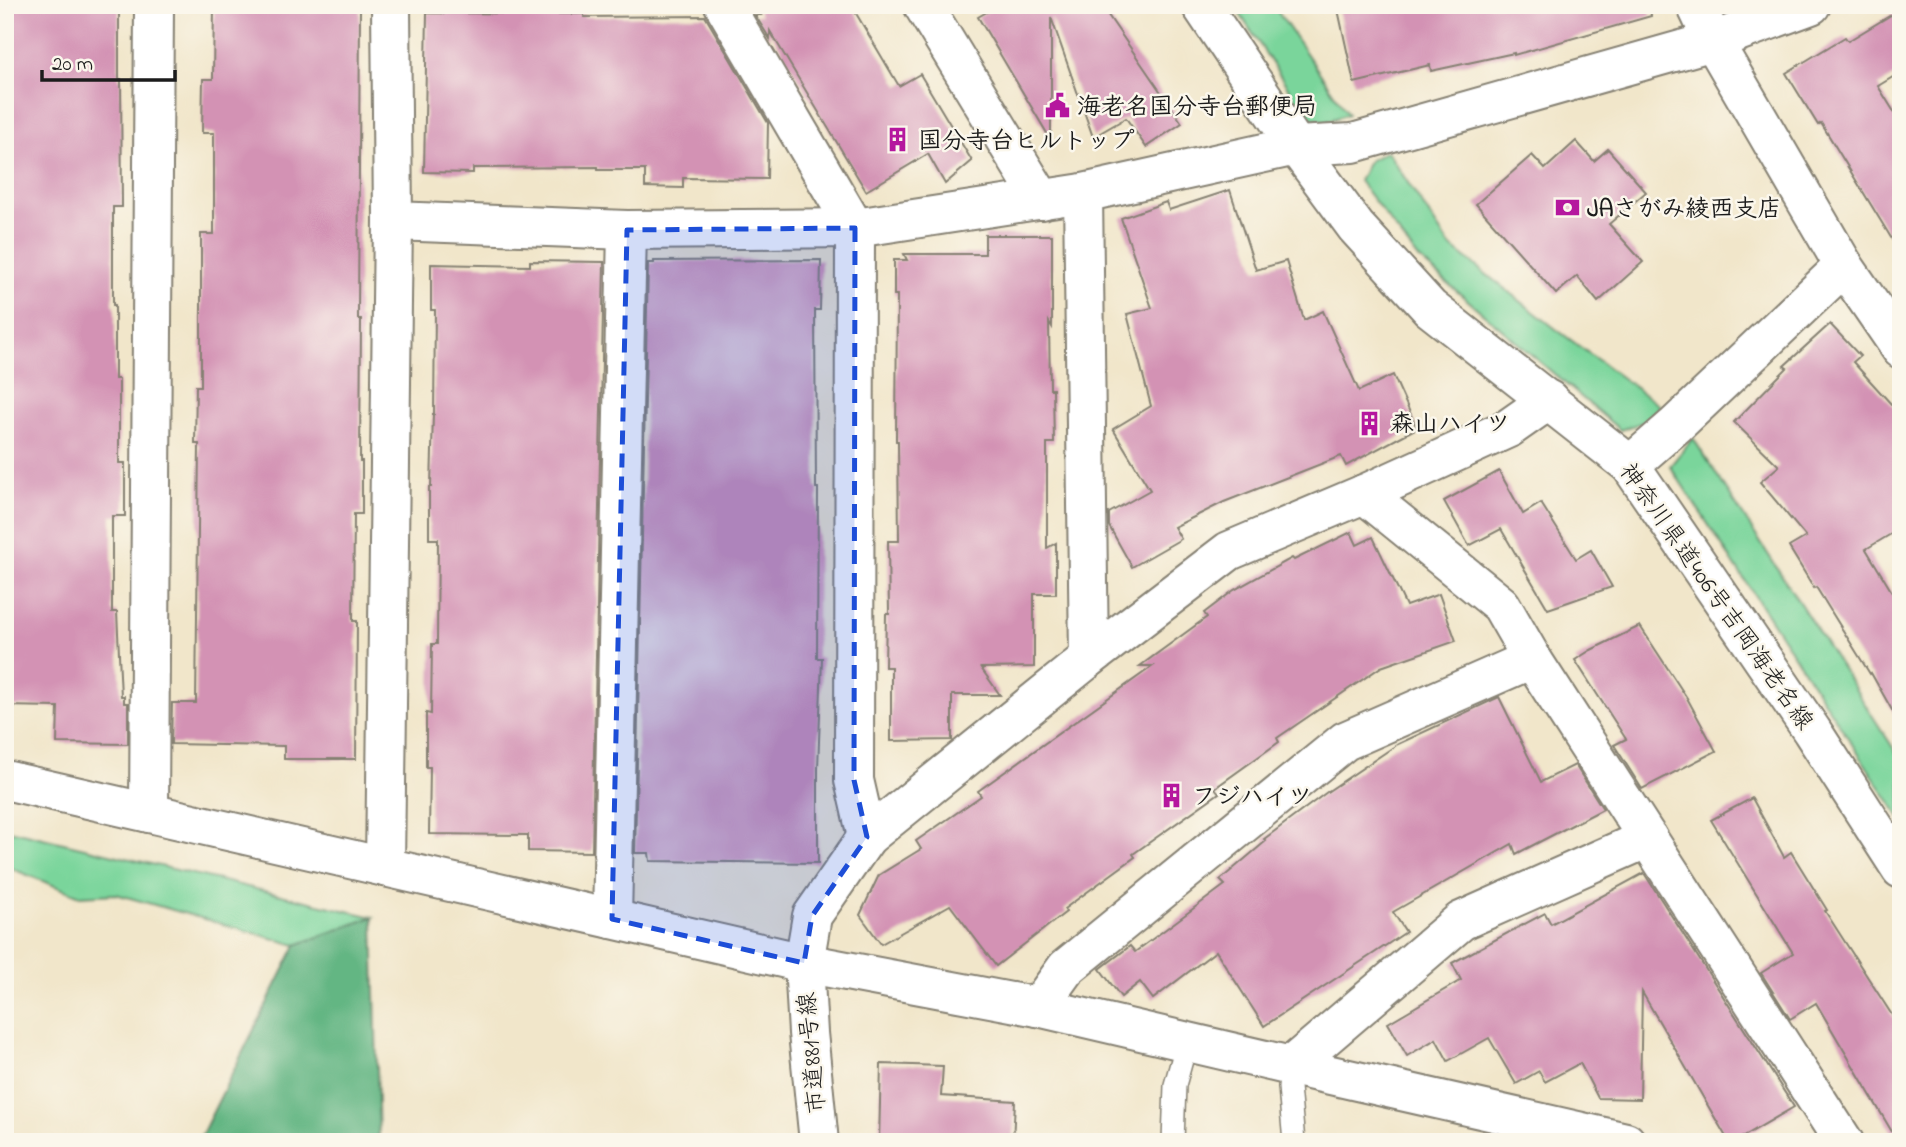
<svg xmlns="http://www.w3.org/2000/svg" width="1906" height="1147" font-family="'Indie Flower','Klee One',sans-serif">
  <rect width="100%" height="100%" fill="#fbf7ec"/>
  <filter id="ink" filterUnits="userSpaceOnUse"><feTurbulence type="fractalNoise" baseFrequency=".0143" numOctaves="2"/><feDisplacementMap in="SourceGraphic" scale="14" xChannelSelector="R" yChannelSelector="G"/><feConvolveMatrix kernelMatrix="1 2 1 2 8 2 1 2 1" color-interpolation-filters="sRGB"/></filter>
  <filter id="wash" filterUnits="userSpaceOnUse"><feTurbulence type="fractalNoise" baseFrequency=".00686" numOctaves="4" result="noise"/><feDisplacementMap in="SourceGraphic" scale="28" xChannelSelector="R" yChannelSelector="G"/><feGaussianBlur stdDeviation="1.57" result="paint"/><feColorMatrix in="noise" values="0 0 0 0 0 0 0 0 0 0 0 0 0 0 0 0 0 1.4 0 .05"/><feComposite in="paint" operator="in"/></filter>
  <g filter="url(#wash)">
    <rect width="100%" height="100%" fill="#f1e6ca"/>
    <!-- green -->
    <g fill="#7ad59b" stroke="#4b785c" stroke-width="2">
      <path d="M 1234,5 L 1273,5 L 1348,114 L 1325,122 L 1307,117 Z"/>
      <path d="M 1387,151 L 1449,245 L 1556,329 L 1660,406 L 1644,422 L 1620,430 L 1418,258 L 1359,181 L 1369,161 Z"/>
      <path d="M 1693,438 L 1901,760 L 1901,819 L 1670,466 Z"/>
      <path d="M 5,829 L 373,917 L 296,945 L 116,894 L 80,896 L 5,866 Z"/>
    </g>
    <!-- forest -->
    <path fill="#63b683" stroke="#406950" stroke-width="2" d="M 373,917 L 379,1142 L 198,1142 L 296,945 Z"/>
    <g id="blocks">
      <!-- building -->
      <g fill="#d392b4">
        <path d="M 5,5 L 119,5 L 119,79 L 121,79 L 122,207 L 113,207 L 113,305 L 115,305 L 115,379 L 119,379 L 119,463 L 125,463 L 125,516 L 112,516 L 112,612 L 117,612 L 121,696 L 124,696 L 124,703 L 128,703 L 128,744 L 57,743 L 58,707 L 5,706 Z"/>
        <path d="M 214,5 L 276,5 L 276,8 L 360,8 L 358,319 L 361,319 L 360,461 L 362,461 L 362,514 L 354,514 L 353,621 L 357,621 L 356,759 L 284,759 L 284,746 L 171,744 L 172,703 L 196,703 L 199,444 L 195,444 L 196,386 L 201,386 L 201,234 L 214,234 L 214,133 L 202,133 L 203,79 L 213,79 Z"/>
        <path d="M 755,5 L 851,5 L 899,86 L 920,74 L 972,161 L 945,184 L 928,154 L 866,191 L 770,31 L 770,39 L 755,15 L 761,15 Z"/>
        <path d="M 999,5 L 1101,5 L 1182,123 L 1146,147 L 1126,118 L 1093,137 L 1051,17 L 1051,140 L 978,17 Z"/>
        <path d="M 1337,5 L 1650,5 L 1651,16 L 1514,55 L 1514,53 L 1431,71 L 1430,65 L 1354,83 Z"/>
        <path d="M 1901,9 L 1901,72 L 1878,86 L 1901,123 L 1901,254 L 1821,123 L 1818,125 L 1786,73 L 1845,37 L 1848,41 Z"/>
        <path d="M 427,13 L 584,14 L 584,17 L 705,16 L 768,123 L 767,179 L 683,178 L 683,188 L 645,187 L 645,170 L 598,170 L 598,167 L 473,168 L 473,173 L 424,172 Z"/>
        <path d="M 1576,141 L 1594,161 L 1608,149 L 1646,192 L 1609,224 L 1643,262 L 1598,302 L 1577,276 L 1556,294 L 1476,204 L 1532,155 L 1545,169 Z"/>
        <path d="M 1230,190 L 1256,270 L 1286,261 L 1304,320 L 1323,311 L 1359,391 L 1393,375 L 1417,428 L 1346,466 L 1341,456 L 1224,502 L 1174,527 L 1181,539 L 1132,567 L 1109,526 L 1109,513 L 1150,490 L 1113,429 L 1151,406 L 1127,314 L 1152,308 L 1121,218 L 1166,202 L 1169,210 Z"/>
        <path d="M 985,235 L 1052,235 L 1052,327 L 1049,322 L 1050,389 L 1053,389 L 1054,443 L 1047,443 L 1047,548 L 1056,543 L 1056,594 L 1034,594 L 1034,667 L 981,668 L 1000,695 L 952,695 L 952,740 L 891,741 L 891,667 L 885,667 L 886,614 L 889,614 L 888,541 L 899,541 L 898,441 L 896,441 L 897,295 L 894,295 L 894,260 L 907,260 L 904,254 L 985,254 Z"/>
        <path d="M 821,260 L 820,310 L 815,310 L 816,488 L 818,488 L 817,658 L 822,658 L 818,769 L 818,863 L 650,861 L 649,853 L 635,853 L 648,263 L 654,263 L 654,261 Z"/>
        <path d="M 530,261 L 604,262 L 592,852 L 528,851 L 528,835 L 429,834 L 430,767 L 426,767 L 426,713 L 431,714 L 432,644 L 437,644 L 438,539 L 429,539 L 429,487 L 431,487 L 433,414 L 434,414 L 435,310 L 431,310 L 431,264 L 530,266 Z"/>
        <path d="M 1830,324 L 1860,356 L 1853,362 L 1901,415 L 1901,528 L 1866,549 L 1901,607 L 1901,726 L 1871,673 L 1870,674 L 1816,587 L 1814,588 L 1789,547 L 1806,537 L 1760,482 L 1779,466 L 1734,422 L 1787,368 L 1784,366 Z"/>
        <path d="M 1499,471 L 1523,514 L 1541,503 L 1576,559 L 1591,550 L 1612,587 L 1548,609 L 1501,529 L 1469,546 L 1444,501 Z"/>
        <path d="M 1351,532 L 1357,545 L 1373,537 L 1406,606 L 1439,594 L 1456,641 L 1381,667 L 1277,738 L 1279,742 L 1215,788 L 1219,793 L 1133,854 L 1135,857 L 1064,909 L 1066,912 L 996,966 L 950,905 L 881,944 L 860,915 L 879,875 L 921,849 L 916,841 L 981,796 L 978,791 L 1153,666 L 1140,666 L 1207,617 L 1204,613 L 1234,590 L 1292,558 L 1294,560 Z"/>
        <path d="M 1640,626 L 1687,698 L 1716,751 L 1642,789 L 1614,745 L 1626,739 L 1575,660 L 1591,650 Z"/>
        <path d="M 1499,697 L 1541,782 L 1575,765 L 1603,809 L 1516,854 L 1512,844 L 1393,912 L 1406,932 L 1264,1026 L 1216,951 L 1153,999 L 1140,982 L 1121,997 L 1100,969 L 1130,946 L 1135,952 L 1225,885 L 1220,880 L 1266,841 L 1264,839 L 1327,792 L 1398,744 Z"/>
        <path d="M 1752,798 L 1784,857 L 1791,852 L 1827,910 L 1825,911 L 1901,1029 L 1901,1142 L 1898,1142 L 1816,1003 L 1790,1019 L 1761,973 L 1793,953 L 1711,820 Z"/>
        <path d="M 1644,873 L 1794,1107 L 1734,1142 L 1729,1142 L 1642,992 L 1640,1099 L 1598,1098 L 1580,1063 L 1545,1082 L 1539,1071 L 1516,1084 L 1489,1038 L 1448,1061 L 1436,1039 L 1407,1056 L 1388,1023 L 1461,980 L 1452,963 L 1545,913 L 1551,924 Z"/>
        <path d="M 881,1064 L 943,1066 L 941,1096 L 1015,1101 L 1013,1142 L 879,1142 Z"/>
      </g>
    </g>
  </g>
  <g filter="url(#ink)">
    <use href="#blocks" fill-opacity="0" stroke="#868173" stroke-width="2"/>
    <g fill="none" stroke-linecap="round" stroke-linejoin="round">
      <defs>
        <g id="lane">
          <path d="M 1291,1066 L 1289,1087 L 1294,1142"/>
          <path d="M 1173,1142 L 1175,1085 L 1187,1042"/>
        </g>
        <g id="street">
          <path d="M 724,5 L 855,228 L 854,780 L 867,837"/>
          <path d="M 923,5 L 1042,200"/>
          <path d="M 1696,5 L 1713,41 L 1844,266 L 1901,349"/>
          <path d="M 1083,193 L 1089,658"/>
          <path d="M 393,221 L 627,230 L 855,228 L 1083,193 L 1296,146 L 1353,143 L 1713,41 L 1811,5"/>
          <path d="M 1630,465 L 1676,425 L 1844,266"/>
          <path d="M 1364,494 L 1501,605 L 1532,659 L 1844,1142"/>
          <path d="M 5,780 L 804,963 L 1038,1007 L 1291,1066 L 1626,1142"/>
          <path d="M 149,813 L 154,5"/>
          <path d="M 385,867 L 393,221 L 391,5"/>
          <path d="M 612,919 L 627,230"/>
          <path d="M 804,963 L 812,916 L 867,837 L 1089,658 L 1229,551 L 1364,494 L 1509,428 L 1549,400"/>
          <path d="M 1038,1007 L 1066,968 L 1345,741 L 1532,659"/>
          <path d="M 1291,1066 L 1461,921 L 1648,838"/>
        </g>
        <g id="secondary">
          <path d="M 1201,5 L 1296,146 L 1356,227 L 1430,308 L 1630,465 L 1812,731 L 1901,869"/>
          <path d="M 804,963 L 808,1033 L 819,1142"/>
        </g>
      </defs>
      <!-- lane casing -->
      <use href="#lane" stroke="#868173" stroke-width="24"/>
      <!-- street casing -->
      <use href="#street" stroke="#868173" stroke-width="42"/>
      <!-- secondary casing -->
      <use href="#secondary" stroke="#868173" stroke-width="42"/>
      <!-- lane -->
      <use href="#lane" stroke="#fff" stroke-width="21"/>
      <!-- street -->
      <use href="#street" stroke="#fff" stroke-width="38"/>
      <!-- secondary -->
      <use href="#secondary" stroke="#fff" stroke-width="38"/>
    </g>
  </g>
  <!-- marked area -->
  <path fill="#1d4ed8" fill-opacity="0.2" stroke="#1d4ed8" stroke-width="5" stroke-dasharray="14 9" stroke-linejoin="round" d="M 855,228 L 854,780 L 867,837 L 812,916 L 804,963 L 612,919 L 627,230 Z"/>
  <!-- icons -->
  <defs>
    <symbol id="civic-bare" viewBox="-9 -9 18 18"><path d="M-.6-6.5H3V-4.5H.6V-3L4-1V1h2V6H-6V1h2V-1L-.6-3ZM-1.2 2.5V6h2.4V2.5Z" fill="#b5179e" stroke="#fbf7ec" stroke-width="2.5" paint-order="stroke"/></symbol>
    <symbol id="building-bare" viewBox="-9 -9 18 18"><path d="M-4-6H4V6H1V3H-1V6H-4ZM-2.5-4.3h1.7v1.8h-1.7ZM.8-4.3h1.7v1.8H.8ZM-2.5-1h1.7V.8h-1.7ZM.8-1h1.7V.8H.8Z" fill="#b5179e" stroke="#fbf7ec" stroke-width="2.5" paint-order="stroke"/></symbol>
    <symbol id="bank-bare" viewBox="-9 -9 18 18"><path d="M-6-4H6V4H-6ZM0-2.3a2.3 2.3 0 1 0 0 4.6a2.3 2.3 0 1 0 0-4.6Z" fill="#b5179e" stroke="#fbf7ec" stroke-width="2.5" paint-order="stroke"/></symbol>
  </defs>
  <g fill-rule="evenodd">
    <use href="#civic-bare" x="1040" y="88" width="35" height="35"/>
    <use href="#building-bare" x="880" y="122" width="35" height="35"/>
    <use href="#bank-bare" x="1550" y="190" width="35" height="35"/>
    <use href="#building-bare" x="1352" y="406" width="35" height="35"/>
    <use href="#building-bare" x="1154" y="778" width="35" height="35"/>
  </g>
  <g text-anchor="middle" stroke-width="5" stroke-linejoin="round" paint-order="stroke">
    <!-- poi labels -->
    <g font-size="24" font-weight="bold" fill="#1c1c1c" stroke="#fbf7ec" text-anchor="start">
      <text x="1077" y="114">海老名国分寺台郵便局</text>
      <text x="918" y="148">国分寺台ヒルトップ</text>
      <text x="1587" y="216">JAさがみ綾西支店</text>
      <text x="1390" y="431">森山ハイツ</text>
      <text x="1192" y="804">フジハイツ</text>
    </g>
    <!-- street labels -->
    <g font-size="24" fill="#1c1c1c" stroke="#fbf7ec">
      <text transform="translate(1717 596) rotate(55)" y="8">神奈川県道406号吉岡海老名線</text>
      <text transform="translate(811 1053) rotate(-95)" y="8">市道881号線</text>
    </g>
  </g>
  <!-- margin -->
  <rect width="1906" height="1147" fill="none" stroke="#fbf7ec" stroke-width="28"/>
  <!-- scale -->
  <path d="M42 70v10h133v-10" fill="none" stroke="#1c1c1c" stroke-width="3.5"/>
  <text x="52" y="70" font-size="21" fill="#1c1c1c" stroke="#fbf7ec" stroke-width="5" paint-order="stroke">20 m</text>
</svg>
